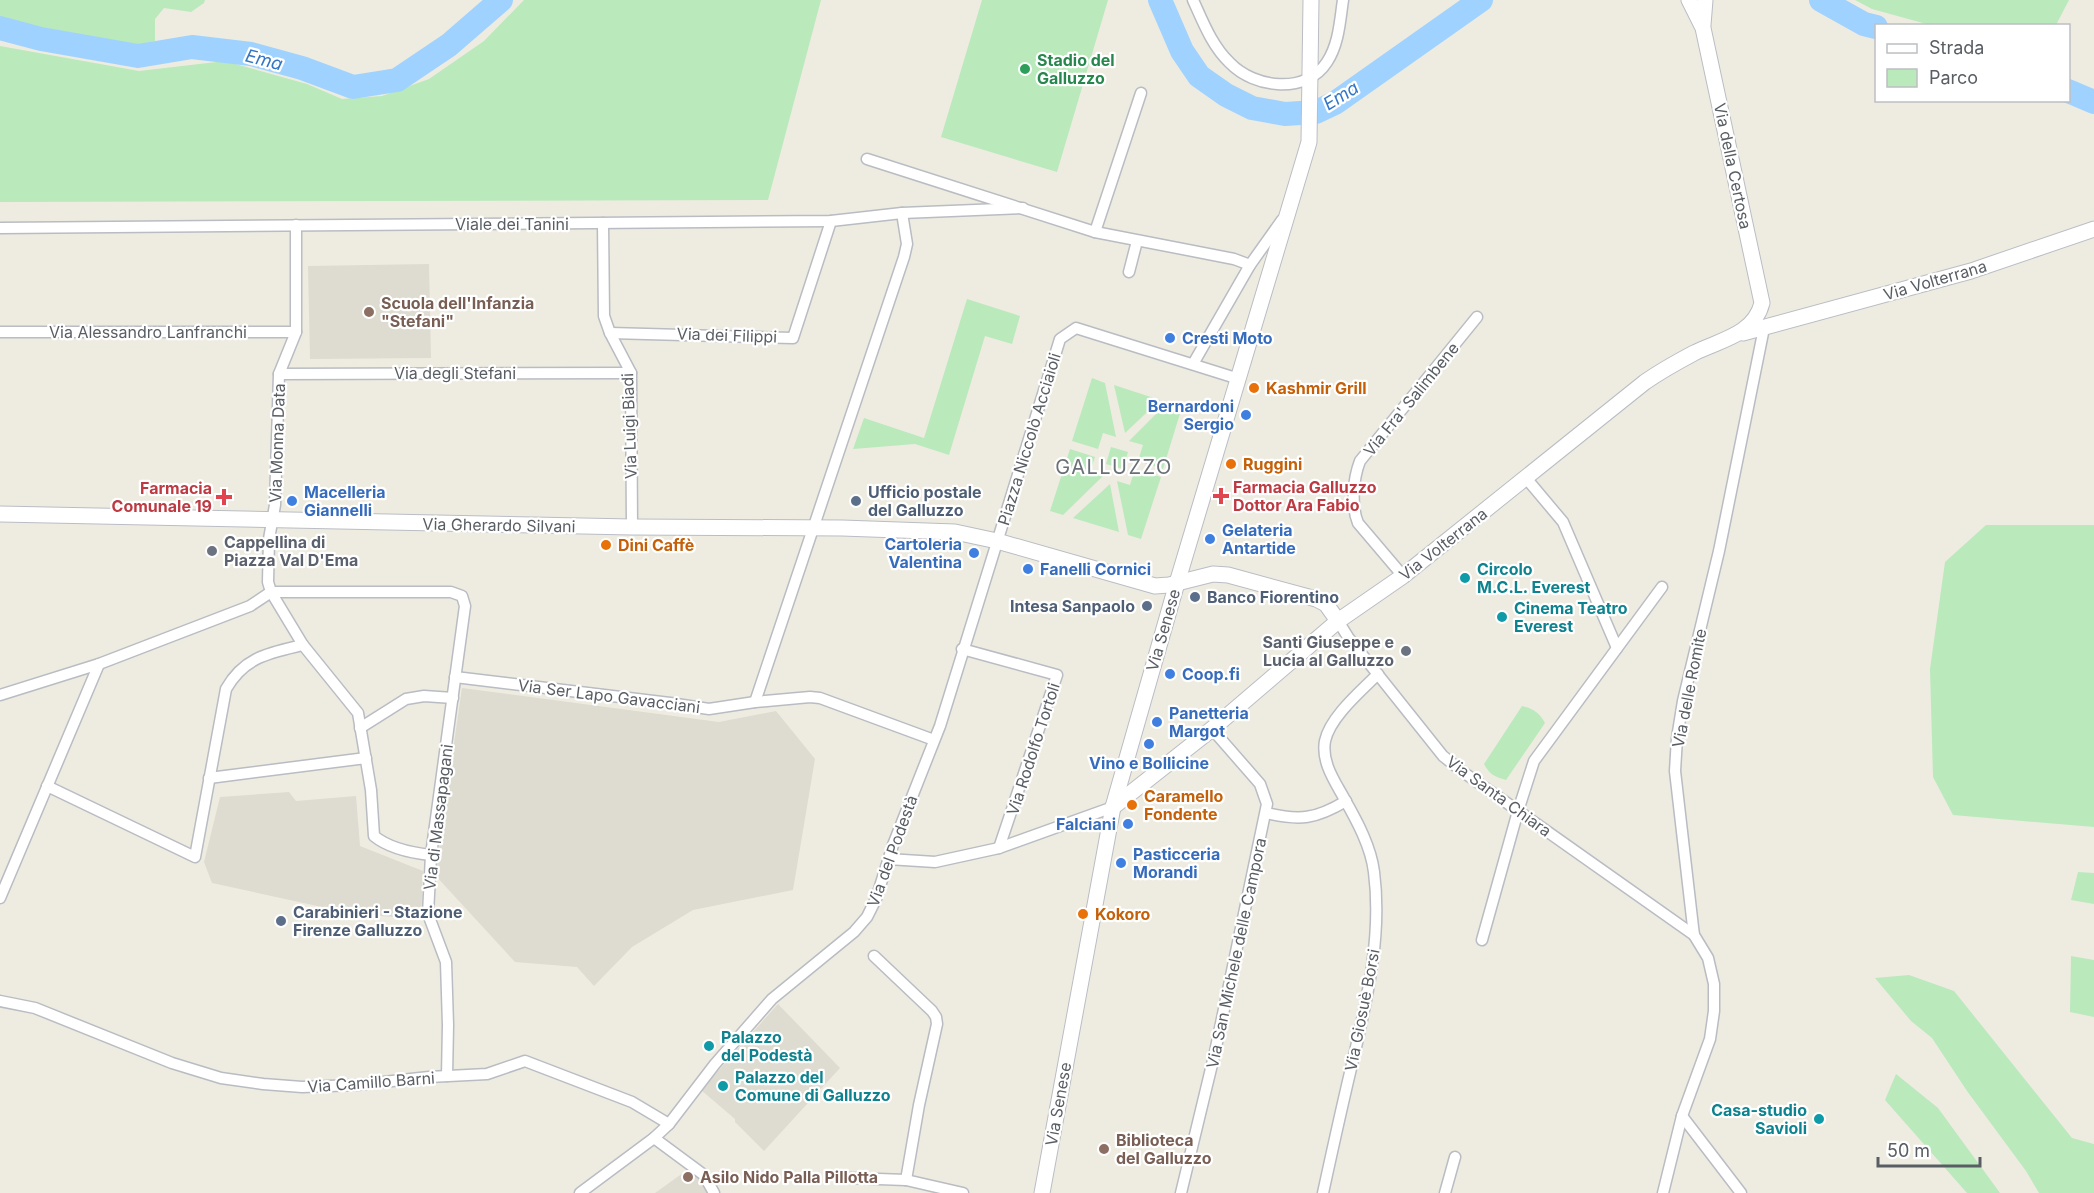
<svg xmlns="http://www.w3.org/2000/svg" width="2094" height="1193" font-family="Inter,sans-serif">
  <rect width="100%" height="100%" fill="#eeece1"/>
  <!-- education -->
  <g fill="#dedbd0">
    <path d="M 429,264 L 431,358 L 310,359 L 308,266 Z"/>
    <path d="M 462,688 L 719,722 L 776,711 L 815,759 L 793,890 L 693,910 L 632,947 L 594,986 L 577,967 L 515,962 L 435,875 Z"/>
    <path d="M 289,792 L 296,801 L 356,796 L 360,846 L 423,871 L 421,919 L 354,914 L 212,883 L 204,862 L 220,797 Z"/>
    <path d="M 778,1004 L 840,1068 L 764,1151 L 735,1122 L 735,1119 L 701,1090 Z"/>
    <path d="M 690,1168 L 706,1186 L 709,1193 L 655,1193 Z"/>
  </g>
  <!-- green -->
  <g fill="#bae9bc">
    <path d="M 0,0 L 205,0 L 204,3 L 191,12 L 164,8 L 155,19 L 155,41 L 132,47 L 0,21 Z"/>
    <path d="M 524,0 L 821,0 L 768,200 L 0,202 L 0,46 L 139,71 L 225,61 L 307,84 L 342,99 L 382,96 L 429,79 L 484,41 Z"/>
    <path d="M 982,0 L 1108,0 L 1057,172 L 941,137 Z"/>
    <path d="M 1855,0 L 2069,0 L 2056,25 L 1930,25 L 1872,9 Z"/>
    <path d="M 967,299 L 1020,316 L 1012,344 L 985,336 L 949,455 L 915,444 L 853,449 L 864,418 L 924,438 Z"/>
    <path d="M 1092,378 L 1105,383 L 1116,437 L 1103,433 L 1098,449 L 1072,441 Z"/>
    <path d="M 1114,385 L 1160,400 L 1125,433 Z"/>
    <path d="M 1168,402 L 1182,407 L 1163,469 L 1138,461 L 1143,445 L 1129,441 Z"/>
    <path d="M 1111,447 L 1128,452 L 1123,469 L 1106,464 Z"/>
    <path d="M 1070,449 L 1095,457 L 1090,472 L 1103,476 L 1063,515 L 1050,511 Z"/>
    <path d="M 1135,469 L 1161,477 L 1141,539 L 1128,535 L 1117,481 L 1130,485 Z"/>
    <path d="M 1110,484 L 1119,532 L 1073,518 Z"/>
    <path d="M 1986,525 L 2094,525 L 2094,827 L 1953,815 L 1933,777 L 1930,669 L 1945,562 Z"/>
    <path d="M 1522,706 C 1533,709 1539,712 1545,723 L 1506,780 C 1495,777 1489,774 1484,764 Z"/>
    <path d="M 2078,872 L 2094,873 L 2094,904 L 2071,900 Z"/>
    <path d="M 2071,956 L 2094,960 L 2094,1017 L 2070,1012 Z"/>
    <path d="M 1909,975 L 1954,991 L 2072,1138 L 2094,1144 L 2094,1193 L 2039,1193 L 2026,1171 L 1967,1091 L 1932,1038 L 1911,1021 L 1875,978 Z"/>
    <path d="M 1896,1074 L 1938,1108 L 2000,1193 L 1967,1193 L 1885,1100 Z"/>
  </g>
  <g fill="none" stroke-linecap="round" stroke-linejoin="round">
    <!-- river -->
    <g stroke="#a0d2ff" stroke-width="24">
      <path d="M 1160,0 L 1182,51 L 1199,76 L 1226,95 L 1252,108 L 1285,114 L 1316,112 L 1335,103 L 1481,0"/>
      <path d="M 1821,0 L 1864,24 L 1876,27"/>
      <path d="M 0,28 L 41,39 L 138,56 L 192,47 L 251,54 L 302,68 L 353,87 L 397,80 L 449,45 L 501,0"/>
      <path d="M 2068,91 L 2094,102"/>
    </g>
    <defs>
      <g id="street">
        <path d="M 1193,0 C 1203,22 1212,46 1230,63 C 1254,88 1306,95 1327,62 C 1339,44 1340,20 1343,0"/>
        <path d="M 867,159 L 1095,232 L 1234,259 L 1250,265"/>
        <path d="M 603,223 L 604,316 L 610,333 L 631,373 L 632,527"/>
        <path d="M 296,225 L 296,332 L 279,374 L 275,505 L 269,539 L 268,582 L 271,592 L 303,645 L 358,713 L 371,790 L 374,836 C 390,849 412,853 431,855"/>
        <path d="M 0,228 L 831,221 L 902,213 L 1023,208"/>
        <path d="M 1095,232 L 1141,93"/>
        <path d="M 1129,272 L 1137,241"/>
        <path d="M 0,332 L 296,332"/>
        <path d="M 610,333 L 793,338 L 831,221"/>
        <path d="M 1193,364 L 1250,265 L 1282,220"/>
        <path d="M 279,374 L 631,373"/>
        <path d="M 1526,478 L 1563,522 L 1617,648"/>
        <path d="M 1403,576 L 1358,523 C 1351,506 1353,479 1360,461 L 1477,317"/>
        <path d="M 1338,621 L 1348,637 L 1443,756 L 1463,772 L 1694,935"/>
        <path d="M 962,649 L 1057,675 L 999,848"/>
        <path d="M 455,677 L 670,703 L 709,709 L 755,702 L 810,697 L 820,698 L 934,740"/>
        <path d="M 0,695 L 99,664 L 250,606 L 271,592 L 451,592 L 462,596 L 465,606 L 431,855 L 428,914 L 446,962 L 448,1025 L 447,1076"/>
        <path d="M 755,702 L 904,257 L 907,244 L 902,213"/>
        <path d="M 360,728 L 406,699 L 424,696 L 453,698"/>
        <path d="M 209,778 L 366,758"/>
        <path d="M 47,786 L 195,857 L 226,689 C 244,657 269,653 303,645"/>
        <path d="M 1266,813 C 1300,821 1316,819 1346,801"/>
        <path d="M 888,859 L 935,862 L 999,848 L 1113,807"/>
        <path d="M 0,898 L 99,664"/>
        <path d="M 1482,940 L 1518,811 L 1534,761 L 1662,587"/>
        <path d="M 874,956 L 932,1011 L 936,1017 L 937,1024 L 919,1105 L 906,1180"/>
        <path d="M 0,1001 L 35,1008 L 172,1063 L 221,1078 L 263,1084 L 302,1087 L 356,1085 L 429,1077 L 487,1074 L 525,1061 L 632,1102 L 669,1124"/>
        <path d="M 1682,1116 L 1741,1193"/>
        <path d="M 654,1138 L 704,1175 L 714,1193"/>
        <path d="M 851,1178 L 906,1180 L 963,1193"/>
        <path d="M 580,1193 L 654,1138 L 669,1124 L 715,1064 L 772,999 L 854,932 L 867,917 L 876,899 L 893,845 L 940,726 L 1060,339 L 1076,328 L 1239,379"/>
        <path d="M 1181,1193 L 1215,1052 L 1267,804 L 1260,784 L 1212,729"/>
        <path d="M 1323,1193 C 1333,1147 1343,1101 1354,1056 C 1368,995 1382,934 1374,872 C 1371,847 1357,821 1345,800 C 1336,783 1321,763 1325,741 C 1330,717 1361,691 1378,674"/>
        <path d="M 1445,1193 L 1455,1157"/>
        <path d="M 1663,1193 L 1682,1116 L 1710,1039 L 1714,1011 L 1714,984 L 1708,958 L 1694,935 L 1693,927 L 1675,771 L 1677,738 L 1683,701 L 1719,551 L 1764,328"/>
      </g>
      <g id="secondary">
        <path d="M 1703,25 L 1705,0"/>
        <path d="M 1743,333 L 1971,271 L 2094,229"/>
        <path d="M 0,514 L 632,527 L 842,528 L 955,532 L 997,541 L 1155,586 L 1169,585 L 1213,574 L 1228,575 L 1316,599 L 1326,604 L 1338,621"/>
        <path d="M 1113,807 L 1212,729 L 1338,621 L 1403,576 L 1645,382 C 1661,371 1677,362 1694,353 C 1720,340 1754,335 1762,303 L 1703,28 L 1689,0"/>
        <path d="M 1042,1193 L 1113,807 L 1177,583 L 1309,142 L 1311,0"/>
      </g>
    </defs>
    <!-- street casing -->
    <use href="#street" stroke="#b9bcc2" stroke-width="13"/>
    <!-- secondary casing -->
    <use href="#secondary" stroke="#babdc4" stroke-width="17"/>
    <!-- street -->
    <use href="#street" stroke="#fff" stroke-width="10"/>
    <!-- secondary -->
    <use href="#secondary" stroke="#fff" stroke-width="15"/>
  </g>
  <!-- markers -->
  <circle fill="#2e9e5b" stroke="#fff" stroke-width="2" cx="1025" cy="69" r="6"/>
  <g fill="#8d6e63" stroke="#fff" stroke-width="2">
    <circle cx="369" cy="312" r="6"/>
    <circle cx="1104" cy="1149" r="6"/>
    <circle cx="688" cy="1177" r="6"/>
  </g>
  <g fill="#3f7fe0" stroke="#fff" stroke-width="2">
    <circle cx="1170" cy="338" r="6"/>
    <circle cx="1246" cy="415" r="6"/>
    <circle cx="292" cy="501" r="6"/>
    <circle cx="1210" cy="539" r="6"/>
    <circle cx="974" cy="553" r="6"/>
    <circle cx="1028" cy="569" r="6"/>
    <circle cx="1170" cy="674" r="6"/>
    <circle cx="1157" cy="722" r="6"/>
    <circle cx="1149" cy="744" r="6"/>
    <circle cx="1128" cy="824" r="6"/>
    <circle cx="1121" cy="863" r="6"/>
  </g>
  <g fill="#e8710a" stroke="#fff" stroke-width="2">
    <circle cx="1254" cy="388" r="6"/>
    <circle cx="1231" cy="464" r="6"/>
    <circle cx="606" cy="545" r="6"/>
    <circle cx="1132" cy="805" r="6"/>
    <circle cx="1083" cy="914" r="6"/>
  </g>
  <g fill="#e0444e" stroke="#fff" stroke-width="2">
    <path d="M1218 487h6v6h6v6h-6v6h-6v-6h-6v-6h6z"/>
    <path d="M221 488h6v6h6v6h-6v6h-6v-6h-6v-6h6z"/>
  </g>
  <g fill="#5c6f8a" stroke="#fff" stroke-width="2">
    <circle cx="856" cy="501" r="6"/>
    <circle cx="1195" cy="597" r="6"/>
    <circle cx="1147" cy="606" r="6"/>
    <circle cx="281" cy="921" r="6"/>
  </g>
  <g fill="#6b7280" stroke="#fff" stroke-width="2">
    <circle cx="212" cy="551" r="6"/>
    <circle cx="1406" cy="651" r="6"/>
  </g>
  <g fill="#0f9aa8" stroke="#fff" stroke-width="2">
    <circle cx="1465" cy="578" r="6"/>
    <circle cx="1502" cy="617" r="6"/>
    <circle cx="709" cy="1046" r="6"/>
    <circle cx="723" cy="1086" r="6"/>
    <circle cx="1819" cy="1119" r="6"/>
  </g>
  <g text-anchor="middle" stroke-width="4.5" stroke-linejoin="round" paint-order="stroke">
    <!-- leisure labels -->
    <g font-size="16" font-weight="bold" fill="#27864d" stroke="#fff" text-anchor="start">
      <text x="1037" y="66">Stadio del<tspan x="1037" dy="18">Galluzzo</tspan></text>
    </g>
    <!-- street labels -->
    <g font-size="16" fill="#595e64" stroke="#fff">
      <text transform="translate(1733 166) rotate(78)" y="6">Via della Certosa</text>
      <text x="512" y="230">Viale dei Tanini</text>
      <text transform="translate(1935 280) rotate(-16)" y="6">Via Volterrana</text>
      <text x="148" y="338">Via Alessandro Lanfranchi</text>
      <text transform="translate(727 335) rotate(2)" y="6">Via dei Filippi</text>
      <text x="455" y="379">Via degli Stefani</text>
      <text transform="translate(1411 399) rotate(-51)" y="6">Via Fra' Salimbene</text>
      <text transform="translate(629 426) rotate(-92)" y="6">Via Luigi Biadi</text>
      <text transform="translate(1029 439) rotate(-73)" y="6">Piazza Niccolò Acciaioli</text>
      <text transform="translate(277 443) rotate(-88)" y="6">Via Monna Data</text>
      <text transform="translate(499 525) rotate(1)" y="6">Via Gherardo Silvani</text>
      <text transform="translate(1443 544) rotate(-38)" y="6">Via Volterrana</text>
      <text transform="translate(1163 630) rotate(-74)" y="6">Via Senese</text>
      <text transform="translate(1689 688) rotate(-79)" y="6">Via delle Romite</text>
      <text transform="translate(609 696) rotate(7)" y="6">Via Ser Lapo Gavacciani</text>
      <text transform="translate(1033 749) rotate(-72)" y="6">Via Rodolfo Tortoli</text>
      <text transform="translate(1499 796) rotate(36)" y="6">Via Santa Chiara</text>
      <text transform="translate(438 817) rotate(-83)" y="6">Via di Massapagani</text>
      <text transform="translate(892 851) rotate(-70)" y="6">Via del Podestà</text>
      <text transform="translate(1236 953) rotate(-78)" y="6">Via San Michele delle Campora</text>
      <text transform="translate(1362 1010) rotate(-79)" y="6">Via Giosuè Borsi</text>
      <text transform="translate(371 1082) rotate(-4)" y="6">Via Camillo Barni</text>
      <text transform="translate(1058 1104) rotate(-80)" y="6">Via Senese</text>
    </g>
    <!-- education labels -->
    <g font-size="16" font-weight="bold" fill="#785e54" stroke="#fff" text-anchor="start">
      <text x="381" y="309">Scuola dell'Infanzia<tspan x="381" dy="18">"Stefani"</tspan></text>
      <text x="1116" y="1146">Biblioteca<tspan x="1116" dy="18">del Galluzzo</tspan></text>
      <text x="700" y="1183">Asilo Nido Palla Pillotta</text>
    </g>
    <!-- shop labels -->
    <g font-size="16" font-weight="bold" fill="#366cbe" stroke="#fff" text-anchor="start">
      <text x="1182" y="344">Cresti Moto</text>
      <text x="1234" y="412" text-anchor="end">Bernardoni<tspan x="1234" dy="18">Sergio</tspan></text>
      <text x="304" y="498">Macelleria<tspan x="304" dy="18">Giannelli</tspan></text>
      <text x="1222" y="536">Gelateria<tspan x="1222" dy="18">Antartide</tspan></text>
      <text x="962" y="550" text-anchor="end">Cartoleria<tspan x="962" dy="18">Valentina</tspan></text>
      <text x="1040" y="575">Fanelli Cornici</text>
      <text x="1182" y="680">Coop.fi</text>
      <text x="1169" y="719">Panetteria<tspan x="1169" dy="18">Margot</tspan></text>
      <text x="1149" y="769" text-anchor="middle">Vino e Bollicine</text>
      <text x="1116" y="830" text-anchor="end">Falciani</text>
      <text x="1133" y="860">Pasticceria<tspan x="1133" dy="18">Morandi</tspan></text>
    </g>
    <!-- food labels -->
    <g font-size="16" font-weight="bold" fill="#c56008" stroke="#fff" text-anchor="start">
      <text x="1266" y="394">Kashmir Grill</text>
      <text x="1243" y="470">Ruggini</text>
      <text x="618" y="551">Dini Caffè</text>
      <text x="1144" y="802">Caramello<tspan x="1144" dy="18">Fondente</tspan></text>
      <text x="1095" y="920">Kokoro</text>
    </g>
    <!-- health labels -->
    <g font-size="16" font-weight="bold" fill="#be3a42" stroke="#fff" text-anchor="start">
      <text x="1233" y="493">Farmacia Galluzzo<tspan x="1233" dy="18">Dottor Ara Fabio</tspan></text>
      <text x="212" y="494" text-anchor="end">Farmacia<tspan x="212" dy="18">Comunale 19</tspan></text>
    </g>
    <!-- service labels -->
    <g font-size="16" font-weight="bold" fill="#4e5e75" stroke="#fff" text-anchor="start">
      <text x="868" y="498">Ufficio postale<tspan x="868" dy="18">del Galluzzo</tspan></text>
      <text x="1207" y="603">Banco Fiorentino</text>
      <text x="1135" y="612" text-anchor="end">Intesa Sanpaolo</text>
      <text x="293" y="918">Carabinieri - Stazione<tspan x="293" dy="18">Firenze Galluzzo</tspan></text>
    </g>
    <!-- worship labels -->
    <g font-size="16" font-weight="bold" fill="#5b616d" stroke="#fff" text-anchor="start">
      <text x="224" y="548">Cappellina di<tspan x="224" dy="18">Piazza Val D'Ema</tspan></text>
      <text x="1394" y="648" text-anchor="end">Santi Giuseppe e<tspan x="1394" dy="18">Lucia al Galluzzo</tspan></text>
    </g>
    <!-- culture labels -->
    <g font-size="16" font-weight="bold" fill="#0d838f" stroke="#fff" text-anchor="start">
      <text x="1477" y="575">Circolo<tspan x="1477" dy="18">M.C.L. Everest</tspan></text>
      <text x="1514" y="614">Cinema Teatro<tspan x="1514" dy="18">Everest</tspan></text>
      <text x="721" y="1043">Palazzo<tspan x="721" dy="18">del Podestà</tspan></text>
      <text x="735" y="1083">Palazzo del<tspan x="735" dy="18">Comune di Galluzzo</tspan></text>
      <text x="1807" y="1116" text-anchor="end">Casa-studio<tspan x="1807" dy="18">Savioli</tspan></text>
    </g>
    <!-- water labels -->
    <g font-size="18" font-style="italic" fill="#3476c6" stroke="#fff">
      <text transform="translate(264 60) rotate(15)" y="6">Ema</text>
      <text transform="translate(1341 96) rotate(-32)" y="6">Ema</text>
    </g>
    <!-- quarter labels -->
    <g font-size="20" letter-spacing="1.5" fill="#6a7076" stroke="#fff">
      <text x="1114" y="474">GALLUZZO</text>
    </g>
  </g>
  <!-- legend -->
  <rect x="1875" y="24" width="195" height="78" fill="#ffffff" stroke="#bdbfc1" stroke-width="1.5"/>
  <rect x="1887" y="44" width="30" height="9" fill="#ffffff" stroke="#bdbfc1" stroke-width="1.5"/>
  <text x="1929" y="54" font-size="18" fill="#595e64">Strada</text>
  <rect x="1887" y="69" width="30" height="18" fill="#bae9bc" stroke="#bdbfc1" stroke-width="1.5"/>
  <text x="1929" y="84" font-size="18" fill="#595e64">Parco</text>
  <!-- scale -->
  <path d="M1878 1157v9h102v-9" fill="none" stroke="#595e64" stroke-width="3"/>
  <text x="1887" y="1157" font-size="18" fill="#595e64" stroke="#ffffff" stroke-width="4.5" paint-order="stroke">50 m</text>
</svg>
